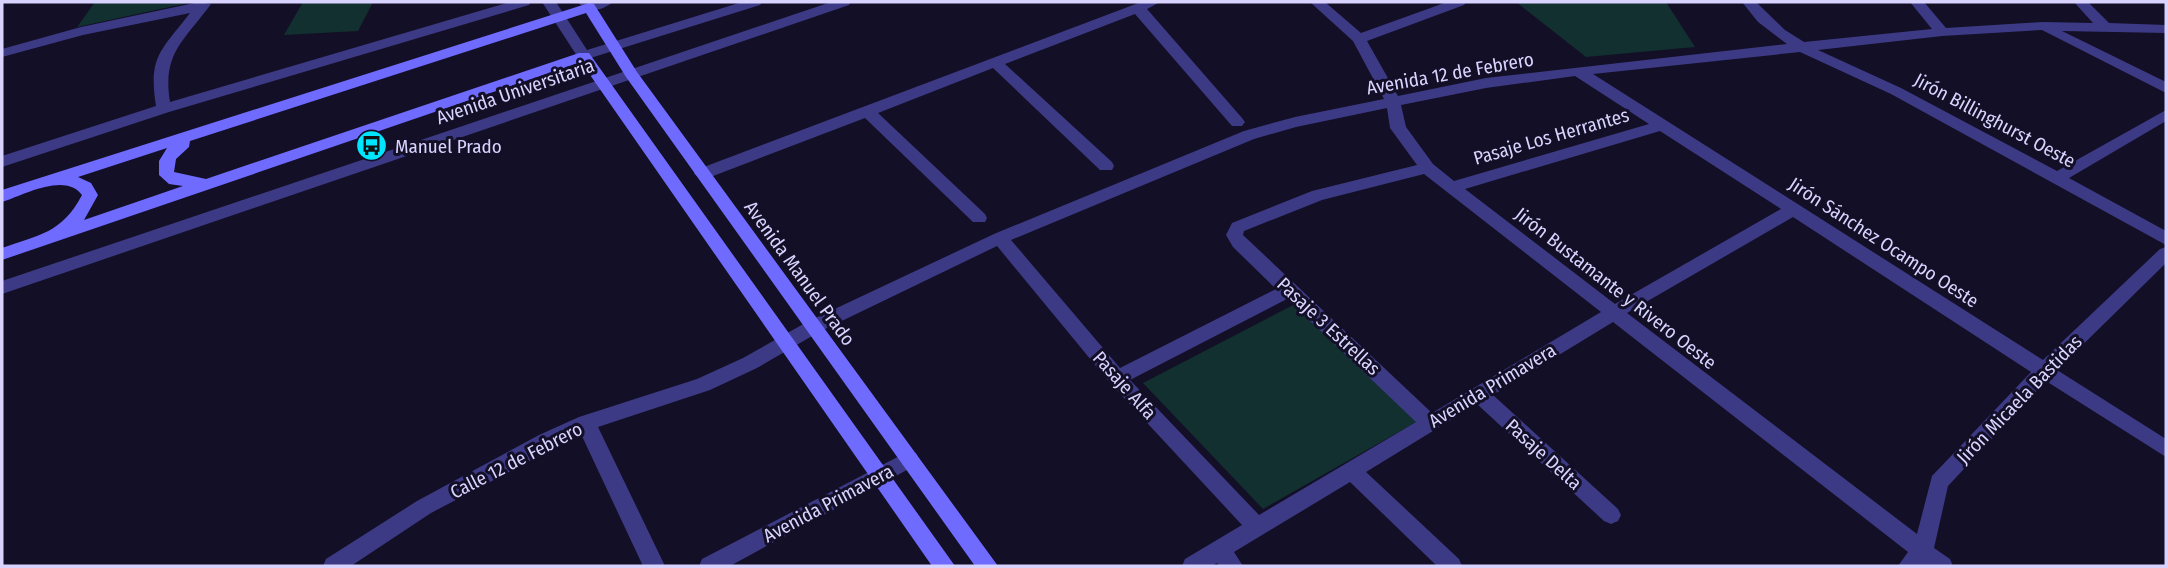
<svg xmlns="http://www.w3.org/2000/svg" width="2168" height="568" font-family="'Fira Sans Condensed',sans-serif">
  <rect width="100%" height="100%" fill="#130f26"/>
  <!-- green -->
  <g fill="#12302f">
    <path d="M 95,2 L 193,2 L 77,27 Z"/>
    <path d="M 303,2 L 373,2 L 358,31 L 284,35 Z"/>
    <path d="M 1516,2 L 1666,2 L 1695,47 L 1586,57 Z"/>
    <path d="M 1295,304 L 1418,421 L 1263,509 L 1143,383 Z"/>
  </g>
  <g fill="none" stroke-linecap="round" stroke-linejoin="round">
    <!-- minor -->
    <g fill="#3d3a85" fill-rule="evenodd">
      <path d="M 199,2 L 211,4 C 184,41 162,53 170,102 L 510,2 L 531,2 L 529,5 L 169,112 L 2,167 L 2,156 L 156,106 C 148,56 161,51 190,13 L 83,35 L 2,57 L 2,49 L 81,27 Z"/>
      <path d="M 831,2 L 851,2 L 849,5 L 2,294 L 2,281 Z"/>
      <path d="M 1141,2 L 1160,2 L 1147,9 L 1242,118 L 1245,122 L 1242,126 L 1232,126 L 1135,14 L 1005,64 L 1112,162 L 1114,166 L 1112,170 L 1100,170 L 993,68 L 878,113 L 985,214 L 987,218 L 985,222 L 973,222 L 865,118 L 708,178 L 702,179 L 694,174 L 696,170 Z"/>
      <path d="M 1310,2 L 1325,2 L 1361,33 L 1447,2 L 1466,2 L 1464,5 L 1367,41 L 1398,96 L 1486,78 L 1787,44 L 1758,22 L 1742,2 L 1756,2 L 1785,30 L 1804,42 L 1932,29 L 1910,2 L 1924,2 L 1946,28 L 2042,22 L 2093,23 L 2074,2 L 2088,2 L 2109,23 L 2166,25 L 2166,33 L 2062,31 L 2166,82 L 2166,93 L 2042,30 L 1942,36 L 1818,50 L 1901,88 L 2057,171 L 2166,110 L 2166,121 L 2069,178 L 2166,231 L 2166,245 L 1891,94 L 1800,52 L 1593,74 L 2043,360 L 2160,249 L 2166,247 L 2166,263 L 2057,370 L 2166,439 L 2166,457 L 2046,381 L 1948,486 L 1934,548 L 1950,559 L 1953,566 L 1898,566 L 1908,552 L 1613,322 L 1493,395 L 1618,509 L 1621,515 L 1618,521 L 1611,524 L 1604,521 L 1477,404 L 1366,472 L 1459,559 L 1462,566 L 1437,566 L 1350,482 L 1234,552 L 1243,566 L 1219,566 L 1217,563 L 1211,566 L 1182,566 L 1185,559 L 1242,525 L 1110,383 L 997,246 L 819,332 L 757,368 L 710,390 L 598,427 L 665,566 L 643,566 L 581,434 L 431,513 L 351,566 L 323,566 L 326,559 L 417,501 L 539,435 L 579,417 L 697,379 L 743,358 L 807,322 L 994,234 L 1244,131 L 1295,117 L 1384,99 L 1353,41 ZM 1575,76 L 1649,124 L 1454,181 L 1433,164 L 1406,127 L 1401,105 L 1486,88 ZM 1387,108 L 1390,128 L 1417,165 L 1312,191 L 1232,223 L 1226,235 L 1233,247 L 1276,289 L 1120,368 L 1011,240 L 1254,139 L 1296,127 ZM 1660,131 L 1781,209 L 1615,304 L 1465,189 ZM 1424,174 L 1601,312 L 1432,413 L 1243,235 L 1244,231 L 1322,200 ZM 1793,217 L 2031,372 L 1932,476 L 1917,534 L 1627,313 ZM 1287,299 L 1416,422 L 1259,515 L 1130,380 Z"/>
      <path d="M 909,451 L 916,453 L 919,459 L 916,465 L 730,566 L 699,566 L 702,559 Z"/>
    </g>
    <!-- tertiary -->
    <g fill="#3d3a85" fill-rule="evenodd">
      <path d="M 542,2 L 556,2 L 587,50 L 742,2 L 762,2 L 760,5 L 584,60 L 579,59 Z"/>
      <path d="M 578,2 L 613,2 C 602,11 587,14 578,2 Z"/>
    </g>
    <!-- secondary -->
    <path fill="#6f6bff" fill-rule="evenodd" d="M 589,3 L 594,4 L 637,72 L 998,566 L 975,566 L 626,77 L 586,13 L 190,141 L 189,147 L 176,159 L 174,172 L 206,179 L 579,53 L 589,53 L 955,566 L 932,566 L 581,62 L 2,260 L 2,248 C 39,235 62,233 82,195 C 65,172 24,195 2,202 L 2,190 ZM 167,148 L 159,161 L 159,175 L 169,184 L 183,186 L 84,220 L 98,195 L 91,183 L 78,177 Z"/>
  </g>
  <!-- icons -->
  <defs>
    <symbol id="bus-disc" viewBox="-11 -11 22 22"><circle r="9.5" fill="#00e5ff" stroke="#130f26"/><path d="M-5-6H5V4H4V6H2V4H-2V6H-4V4H-5ZM-3.5-4V0h7V-4ZM-3.5 1.2v1.5H-2V1.2ZM2 1.2v1.5H3.5V1.2Z" fill="#111"/></symbol>
  </defs>
  <g fill-rule="evenodd">
    <use href="#bus-disc" x="354" y="128" width="35" height="35"/>
  </g>
  <g text-anchor="middle" stroke-width="6" stroke-linejoin="round" paint-order="stroke">
    <!-- street labels -->
    <g font-size="19" fill="#d9d4ff" stroke="#130f26">
      <text transform="translate(1450 73) rotate(-10)" y="7">Avenida 12 de Febrero</text>
      <text transform="translate(515 91) rotate(-19)" y="7">Avenida Universitaria</text>
      <text transform="translate(1995 120) rotate(28)" y="7">Jirón Billinghurst Oeste</text>
      <text transform="translate(1551 136) rotate(-16)" y="7">Pasaje Los Herrantes</text>
      <text transform="translate(1884 242) rotate(33)" y="7">Jirón Sánchez Ocampo Oeste</text>
      <text transform="translate(800 273) rotate(54)" y="7">Avenida Manuel Prado</text>
      <text transform="translate(1616 288) rotate(38)" y="7">Jirón Bustamante y Rivero Oeste</text>
      <text transform="translate(1329 326) rotate(43)" y="7">Pasaje 3 Estrellas</text>
      <text transform="translate(1125 385) rotate(48)" y="7">Pasaje Alfa</text>
      <text transform="translate(1492 385) rotate(-31)" y="7">Avenida Primavera</text>
      <text transform="translate(2019 399) rotate(-46)" y="7">Jirón Micaela Bastidas</text>
      <text transform="translate(1544 454) rotate(42)" y="7">Pasaje Delta</text>
      <text transform="translate(516 460) rotate(-27)" y="7">Calle 12 de Febrero</text>
      <text transform="translate(828 503) rotate(-28)" y="7">Avenida Primavera</text>
    </g>
    <!-- poi labels -->
    <g font-size="19" fill="#d9d4ff" stroke="#130f26" text-anchor="start">
      <text x="395" y="153">Manuel Prado</text>
    </g>
  </g>
  <!-- border -->
  <rect width="2168" height="568" fill="none" stroke="#d9d4ff" stroke-width="7"/>
</svg>
